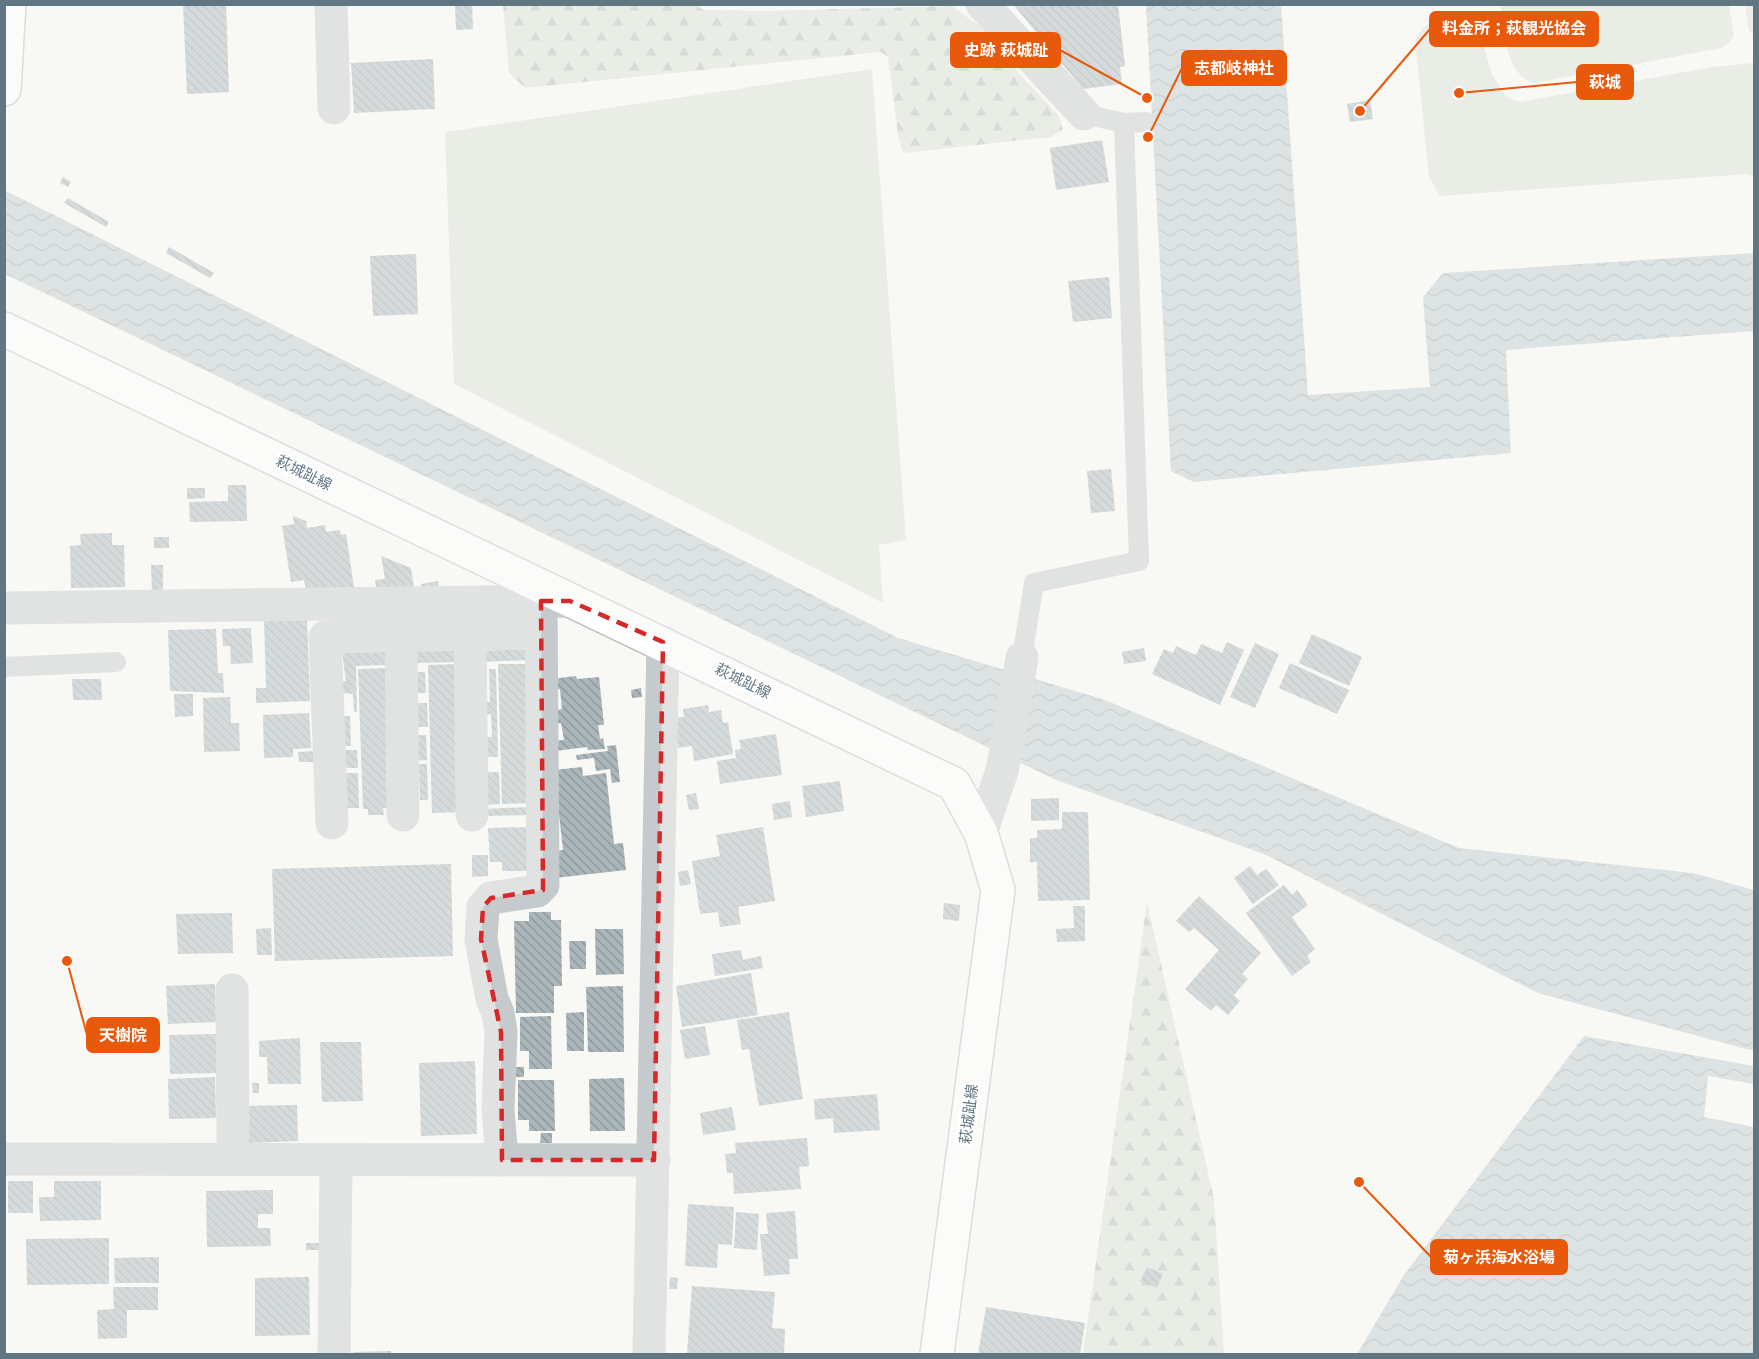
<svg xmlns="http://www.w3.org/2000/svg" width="1759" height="1359" font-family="'Nunito Sans','Noto Sans JP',sans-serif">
  <defs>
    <pattern id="forest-firs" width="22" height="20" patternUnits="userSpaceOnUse" patternTransform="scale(1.5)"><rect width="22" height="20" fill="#d9e0d5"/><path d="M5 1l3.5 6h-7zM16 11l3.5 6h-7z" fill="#b3bab2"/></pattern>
    <pattern id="water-waves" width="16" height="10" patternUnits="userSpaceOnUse" patternTransform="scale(1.5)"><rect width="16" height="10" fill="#bccace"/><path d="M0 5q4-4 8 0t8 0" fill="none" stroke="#9ca9ad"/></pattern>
    <pattern id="building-back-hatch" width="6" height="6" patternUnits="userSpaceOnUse" patternTransform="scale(1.5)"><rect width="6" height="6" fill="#abb6bb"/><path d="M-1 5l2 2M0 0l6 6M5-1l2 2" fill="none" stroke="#8f999d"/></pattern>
  </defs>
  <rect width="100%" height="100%" fill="#f8f8f4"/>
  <!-- green -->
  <g fill="#d9e0d5">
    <path d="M 1501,5 L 1729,5 L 1734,36 L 1729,43 L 1721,48 L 1534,83 C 1507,77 1502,28 1501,5 Z"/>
    <path d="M 1745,5 L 1754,5 L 1754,35 L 1749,31 Z"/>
    <path d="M 1461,16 L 1475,18 L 1492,74 L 1506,97 L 1520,102 L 1712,67 L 1754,63 L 1754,177 L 1748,174 L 1440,196 L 1429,177 L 1415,39 L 1425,26 Z"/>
    <path d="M 872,69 L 906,540 L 879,545 L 883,603 L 454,384 L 445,132 Z"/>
  </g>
  <!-- forest -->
  <g fill="url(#forest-firs)">
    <path d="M 694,4 L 704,10 L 764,11 L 952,6 L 982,28 L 1013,67 L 1059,116 L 1063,129 L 1051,137 L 903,153 L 898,136 L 888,57 L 881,52 L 525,88 L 509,73 L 503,5 Z"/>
    <path d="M 1147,902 L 1214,1199 L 1224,1354 L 1083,1354 Z"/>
  </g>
  <!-- water -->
  <g fill="url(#water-waves)">
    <path d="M 1146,5 L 1281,5 L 1308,395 L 1430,387 L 1423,297 L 1443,273 L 1754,253 L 1754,331 L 1506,350 L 1511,453 L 1194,482 L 1171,471 Z"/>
    <path d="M 4,190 L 898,638 L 1105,700 L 1459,848 L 1693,873 L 1754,890 L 1754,1051 L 1538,993 L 1264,854 L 1056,780 L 5,274 Z"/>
    <path d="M 1584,1036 L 1754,1066 L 1754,1354 L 1357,1354 L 1404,1275 Z"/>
  </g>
  <!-- pier -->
  <path fill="#f8f8f4" d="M 1708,1076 L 1754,1084 L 1754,1127 L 1704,1117 Z"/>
  <!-- building -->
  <g fill="url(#building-back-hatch)">
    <path d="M 183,4 L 226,4 L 229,92 L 187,94 Z"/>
    <path d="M 455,4 L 472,4 L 473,29 L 456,30 Z"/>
    <path d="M 1013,4 L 1118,4 L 1125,66 L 1120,67 L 1122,84 L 1083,89 Z"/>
    <path d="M 433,59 L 435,109 L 354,113 L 351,63 Z"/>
    <path d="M 1370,100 L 1373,119 L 1350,122 L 1347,104 Z"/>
    <path d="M 1102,140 L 1109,182 L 1056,190 L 1050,148 Z"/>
    <path d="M 63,177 L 71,182 L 68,187 L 60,183 Z"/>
    <path d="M 68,198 L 109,222 L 106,227 L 64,203 Z"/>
    <path d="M 169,247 L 214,273 L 210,278 L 166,253 Z"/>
    <path d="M 416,254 L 418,314 L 373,316 L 370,256 Z"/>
    <path d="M 1109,277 L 1112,318 L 1073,322 L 1068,281 Z"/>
    <path d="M 1111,469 L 1115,511 L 1091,513 L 1087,471 Z"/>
    <path d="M 228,485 L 246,485 L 247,521 L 190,522 L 189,502 L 228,501 Z"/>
    <path d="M 187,488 L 205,488 L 205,498 L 187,499 Z"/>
    <path d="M 293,516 L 306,521 L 307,528 L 325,525 L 326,532 L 340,530 L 341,535 L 346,534 L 354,587 L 307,594 L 304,580 L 291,582 L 282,526 L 294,524 Z"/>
    <path d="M 112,533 L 112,545 L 124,545 L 125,587 L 71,588 L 70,546 L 81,545 L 80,534 Z"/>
    <rect x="154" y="537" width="15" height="11"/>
    <path d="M 381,556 L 411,568 L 414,588 L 377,593 L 375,580 L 385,579 Z"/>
    <path d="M 151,565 L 163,565 L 163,592 L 152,592 Z"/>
    <path d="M 438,581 L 439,589 L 422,592 L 421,584 Z"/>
    <path d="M 307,618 L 310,701 L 256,703 L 256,688 L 266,688 L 264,619 Z"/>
    <path d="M 251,628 L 253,663 L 231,664 L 230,646 L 223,646 L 222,629 Z"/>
    <path d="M 216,629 L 218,673 L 223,673 L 224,693 L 170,691 L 168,630 Z"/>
    <path d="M 1312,634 L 1362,657 L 1349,686 L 1299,663 Z"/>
    <path d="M 1227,642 L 1244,650 L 1220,705 L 1152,674 L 1164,649 L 1173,653 L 1176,646 L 1196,655 L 1201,644 L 1222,653 Z"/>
    <path d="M 1255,643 L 1279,654 L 1255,708 L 1230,697 Z"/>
    <path d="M 1144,648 L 1146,661 L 1124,664 L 1122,652 Z"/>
    <path d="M 458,649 L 458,662 L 412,663 L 412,651 Z"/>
    <path d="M 532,649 L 532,660 L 480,662 L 480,651 Z"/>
    <path d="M 388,651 L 389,665 L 356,666 L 357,712 L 354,712 L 353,694 L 340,693 L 340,681 L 346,681 L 342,652 Z"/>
    <path d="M 1290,663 L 1349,690 L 1337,714 L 1279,688 Z"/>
    <path d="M 459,664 L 464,812 L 432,813 L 428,665 Z"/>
    <path d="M 498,664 L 530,664 L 534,803 L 502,804 Z"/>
    <path d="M 389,668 L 393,808 L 383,808 L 384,815 L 368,815 L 368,809 L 363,809 L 358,669 Z"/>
    <path d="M 489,669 L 496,669 L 498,757 L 482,757 L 481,737 L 492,737 L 491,714 L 482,715 L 481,703 L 490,702 Z"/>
    <path d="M 413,672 L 425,672 L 426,693 L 413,693 Z"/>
    <path d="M 576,676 L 577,679 L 599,677 L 604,725 L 598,725 L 600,739 L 603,738 L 605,749 L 588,750 L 587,747 L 555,751 L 553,741 L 564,740 L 561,723 L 555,724 L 554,711 L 562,709 L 560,689 L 552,690 L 551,679 Z"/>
    <path d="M 72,679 L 101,679 L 102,700 L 73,700 Z"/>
    <path d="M 641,688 L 642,697 L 632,698 L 631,690 Z"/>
    <path d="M 174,694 L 193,694 L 193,716 L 175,717 Z"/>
    <path d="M 230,697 L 231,723 L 239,723 L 240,751 L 204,752 L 203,698 Z"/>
    <path d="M 411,703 L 427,703 L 428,727 L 412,727 Z"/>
    <path d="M 708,705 L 709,712 L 721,710 L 723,723 L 728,722 L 733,754 L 694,761 L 692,746 L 678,748 L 674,718 L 684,717 L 683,709 Z"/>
    <path d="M 309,713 L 311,748 L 293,749 L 293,757 L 264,758 L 263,715 Z"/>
    <path d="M 340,716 L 350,716 L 351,746 L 340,746 Z"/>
    <path d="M 776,734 L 782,775 L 720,784 L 717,761 L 736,758 L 735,750 L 741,749 L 739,740 Z"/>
    <path d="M 411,735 L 426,735 L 427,760 L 412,761 Z"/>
    <path d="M 616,745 L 620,782 L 612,783 L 610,769 L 596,771 L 594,758 L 577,760 L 576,755 L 608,751 L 607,746 Z"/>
    <path d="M 341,750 L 357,750 L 358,768 L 342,768 Z"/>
    <path d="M 317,751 L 317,762 L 299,762 L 298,752 Z"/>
    <path d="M 419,764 L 427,764 L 428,800 L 420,800 Z"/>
    <path d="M 582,767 L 583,776 L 606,773 L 614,844 L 623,843 L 626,870 L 555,878 L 552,851 L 563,850 L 554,770 Z"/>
    <path d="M 479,772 L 499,772 L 500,804 L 481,805 Z"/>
    <path d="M 344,773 L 358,773 L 359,808 L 345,808 Z"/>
    <path d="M 840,781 L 844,811 L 806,817 L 802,786 Z"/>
    <path d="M 696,793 L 699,809 L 689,810 L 686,795 Z"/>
    <path d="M 1059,798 L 1059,820 L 1031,821 L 1031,799 Z"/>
    <path d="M 790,801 L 792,817 L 774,820 L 772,804 Z"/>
    <path d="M 531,807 L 531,815 L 482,816 L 482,809 Z"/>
    <path d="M 1062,812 L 1088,812 L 1090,900 L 1038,901 L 1037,862 L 1030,862 L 1030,838 L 1037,838 L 1037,830 L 1062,829 Z"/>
    <path d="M 532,827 L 534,871 L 502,871 L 502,862 L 490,862 L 488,828 Z"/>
    <path d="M 763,827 L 775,901 L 738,907 L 741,924 L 720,927 L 718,912 L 700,914 L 692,861 L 720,856 L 716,835 Z"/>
    <path d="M 472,855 L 488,855 L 488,876 L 472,877 Z"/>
    <path d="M 451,864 L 453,956 L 275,961 L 272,869 Z"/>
    <path d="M 1250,866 L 1257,875 L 1266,869 L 1279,885 L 1253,904 L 1234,878 Z"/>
    <path d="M 688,870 L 691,884 L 680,886 L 678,872 Z"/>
    <path d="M 1284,885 L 1292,895 L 1297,890 L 1308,905 L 1292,917 L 1315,949 L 1307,956 L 1311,962 L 1292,976 L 1246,913 Z"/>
    <path d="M 1199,896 L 1261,953 L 1242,974 L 1248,979 L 1234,995 L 1240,1001 L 1228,1015 L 1216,1005 L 1211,1011 L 1185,989 L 1219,950 L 1194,928 L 1189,932 L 1176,921 Z"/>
    <path d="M 944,903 L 960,905 L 959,921 L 943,919 Z"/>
    <path d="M 1073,906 L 1085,906 L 1085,941 L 1057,942 L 1056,929 L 1074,928 Z"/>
    <path d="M 529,912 L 551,912 L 551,920 L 561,920 L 562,986 L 554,986 L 554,1013 L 516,1013 L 514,921 L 529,921 Z"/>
    <path d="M 232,913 L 233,953 L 178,954 L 176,914 Z"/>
    <path d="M 271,928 L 272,955 L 257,955 L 256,929 Z"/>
    <path d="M 595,929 L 623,929 L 624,974 L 596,975 Z"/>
    <path d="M 569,941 L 586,941 L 586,969 L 570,969 Z"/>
    <path d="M 741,950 L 743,960 L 761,956 L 763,968 L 715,976 L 712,954 Z"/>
    <path d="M 69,956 L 70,965 L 65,965 L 64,957 Z"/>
    <path d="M 751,973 L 758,1015 L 682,1027 L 676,986 Z"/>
    <path d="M 215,984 L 216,1022 L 168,1024 L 166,986 Z"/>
    <path d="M 623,986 L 624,1052 L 588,1052 L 586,987 Z"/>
    <path d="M 584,1012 L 584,1051 L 567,1051 L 566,1013 Z"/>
    <path d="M 789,1012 L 803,1099 L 759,1106 L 749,1049 L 742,1050 L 737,1020 Z"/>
    <path d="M 551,1016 L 552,1069 L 529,1069 L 529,1051 L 520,1051 L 520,1017 Z"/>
    <path d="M 705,1026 L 710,1055 L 685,1059 L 680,1030 Z"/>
    <path d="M 216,1034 L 217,1073 L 170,1074 L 169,1035 Z"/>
    <path d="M 300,1038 L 301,1084 L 268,1084 L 267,1057 L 259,1057 L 259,1041 Z"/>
    <path d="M 320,1042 L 361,1042 L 363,1101 L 322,1102 Z"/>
    <path d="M 475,1061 L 477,1134 L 421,1136 L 419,1063 Z"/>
    <rect x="516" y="1067" width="8" height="10"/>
    <path d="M 215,1077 L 216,1118 L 169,1119 L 168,1079 Z"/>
    <path d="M 624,1078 L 625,1131 L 590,1131 L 589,1079 Z"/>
    <path d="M 518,1080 L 554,1080 L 555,1131 L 529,1131 L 529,1120 L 518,1120 Z"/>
    <path d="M 252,1083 L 259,1083 L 259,1093 L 253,1093 Z"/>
    <path d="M 877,1094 L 880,1130 L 834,1133 L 833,1118 L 815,1120 L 814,1099 Z"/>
    <path d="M 297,1105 L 298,1141 L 247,1143 L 246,1106 Z"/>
    <path d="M 732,1107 L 736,1130 L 703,1135 L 700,1113 Z"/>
    <path d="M 541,1133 L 552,1133 L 552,1143 L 540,1143 Z"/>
    <path d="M 807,1138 L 809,1166 L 799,1167 L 801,1189 L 734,1194 L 733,1173 L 727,1173 L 725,1154 L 736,1153 L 735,1143 Z"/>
    <rect x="8" y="1181" width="25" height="32"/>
    <path d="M 54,1181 L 101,1181 L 101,1220 L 40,1221 L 39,1197 L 54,1197 Z"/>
    <path d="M 273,1190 L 273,1214 L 258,1214 L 258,1228 L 270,1228 L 271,1246 L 207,1247 L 206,1191 Z"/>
    <path d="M 688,1204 L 734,1207 L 732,1245 L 718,1244 L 717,1268 L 685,1266 Z"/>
    <path d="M 795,1211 L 798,1259 L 789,1259 L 790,1274 L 764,1276 L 760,1234 L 768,1234 L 766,1213 Z"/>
    <path d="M 736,1212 L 759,1214 L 757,1250 L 734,1248 Z"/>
    <path d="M 109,1238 L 109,1284 L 27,1285 L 26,1239 Z"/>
    <rect x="306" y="1243" width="16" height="7"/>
    <path d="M 159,1257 L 159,1283 L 115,1283 L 114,1258 Z"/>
    <path d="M 1147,1267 L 1163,1274 L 1157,1288 L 1140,1281 Z"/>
    <path d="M 309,1277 L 310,1335 L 255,1336 L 255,1278 Z"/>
    <path d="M 670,1277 L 678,1278 L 677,1289 L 669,1289 Z"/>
    <path d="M 692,1286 L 775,1292 L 772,1328 L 785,1329 L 784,1354 L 687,1353 Z"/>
    <path d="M 113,1287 L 158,1287 L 158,1310 L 127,1310 L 127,1338 L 98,1339 L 97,1310 L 114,1309 Z"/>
    <path d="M 986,1307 L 1085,1323 L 1080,1354 L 978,1354 Z"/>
    <path d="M 391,1351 L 391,1354 L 354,1354 L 354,1352 Z"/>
  </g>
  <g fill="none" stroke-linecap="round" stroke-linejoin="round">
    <defs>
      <g id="secondary">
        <path d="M 4,89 L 9,4"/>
        <path d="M 4,329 L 954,784 L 981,833 L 998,890 L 937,1354"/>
      </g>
    </defs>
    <!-- secondary casing -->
    <use href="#secondary" stroke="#b7bec2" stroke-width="36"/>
    <!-- service -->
    <g stroke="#c5cacd" stroke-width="20">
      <path d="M 1084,114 L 1124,123 L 1146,122"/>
      <path d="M 1022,658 L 1034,583 L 1139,561 L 1124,123"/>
      <path d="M 4,667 L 116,662"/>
    </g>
    <!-- minor -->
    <g stroke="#c5cacd" stroke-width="33">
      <path d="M 331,4 L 334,108"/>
      <path d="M 982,4 L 1084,114"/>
      <path d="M 4,608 L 564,601"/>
      <path d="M 470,634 L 472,815"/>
      <path d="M 401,636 L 403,815"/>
      <path d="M 332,823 L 325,637 L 541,633"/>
      <path d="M 981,833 L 1002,771 L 1022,658"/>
      <path d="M 232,990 L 233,1159"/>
      <path d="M 4,1159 L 654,1160"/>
      <path d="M 502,1160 L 498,1109 L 501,1032 L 498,1013 L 492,999 L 481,939 L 483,907 L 491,898 L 537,891 L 543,885 L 541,601"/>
      <path d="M 334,1354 L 336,1160"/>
      <path d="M 649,1354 L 663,642"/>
    </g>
    <!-- secondary -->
    <use href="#secondary" stroke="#fff" stroke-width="33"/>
  </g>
  <!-- marked area -->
  <path d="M0 0H1759V1359H0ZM 541,601 L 570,601 L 663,642 L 654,1160 L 502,1160 L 501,1032 L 481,939 L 483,907 L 491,898 L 543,890 Z" fill="#f8f8f4" fill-opacity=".55" fill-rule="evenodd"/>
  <path fill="none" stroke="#d62828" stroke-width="4.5" stroke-dasharray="12 8" stroke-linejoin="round" d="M 541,601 L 570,601 L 663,642 L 654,1160 L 502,1160 L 501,1032 L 481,939 L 483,907 L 491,898 L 543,890 Z"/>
  <g text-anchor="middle" stroke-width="6" stroke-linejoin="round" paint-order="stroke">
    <!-- street labels -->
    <g font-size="15" fill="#607683" stroke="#fff">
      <text transform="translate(304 473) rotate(26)" y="5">萩城趾線</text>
      <text transform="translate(743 681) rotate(26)" y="5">萩城趾線</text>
      <text transform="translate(969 1114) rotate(-83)" y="5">萩城趾線</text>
    </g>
  </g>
  <!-- callouts -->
  <path fill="none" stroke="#e8590c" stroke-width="2" d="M1360 111L1430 29M1147 98L1060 50M1148 137L1182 68M1459 93L1577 82M67 961L87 1035M1359 1182L1431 1257"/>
  <g fill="#e8590c" stroke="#fff" stroke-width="2">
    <circle cx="1360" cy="111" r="6"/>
    <circle cx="1147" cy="98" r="6"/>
    <circle cx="1148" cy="137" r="6"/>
    <circle cx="1459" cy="93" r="6"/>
    <circle cx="67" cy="961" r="6"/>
    <circle cx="1359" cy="1182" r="6"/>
  </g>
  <g fill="#e8590c" stroke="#e8590c" stroke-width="2">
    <rect x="1430" y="12" width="168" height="34" rx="6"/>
    <rect x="951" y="33" width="109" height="34" rx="6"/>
    <rect x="1182" y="51" width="104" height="34" rx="6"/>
    <rect x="1577" y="65" width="56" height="34" rx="6"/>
    <rect x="87" y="1018" width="72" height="34" rx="6"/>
    <rect x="1431" y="1240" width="136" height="34" rx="6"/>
  </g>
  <g font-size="16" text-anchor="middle" font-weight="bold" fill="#fff">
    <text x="1514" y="34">料金所；萩観光協会</text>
    <text x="1006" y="56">史跡 萩城趾</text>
    <text x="1234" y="74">志都岐神社</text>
    <text x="1605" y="88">萩城</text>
    <text x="123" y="1041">天樹院</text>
    <text x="1499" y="1263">菊ヶ浜海水浴場</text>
  </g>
  <!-- border -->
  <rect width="1759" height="1359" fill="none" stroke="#607683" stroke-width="12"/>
</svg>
